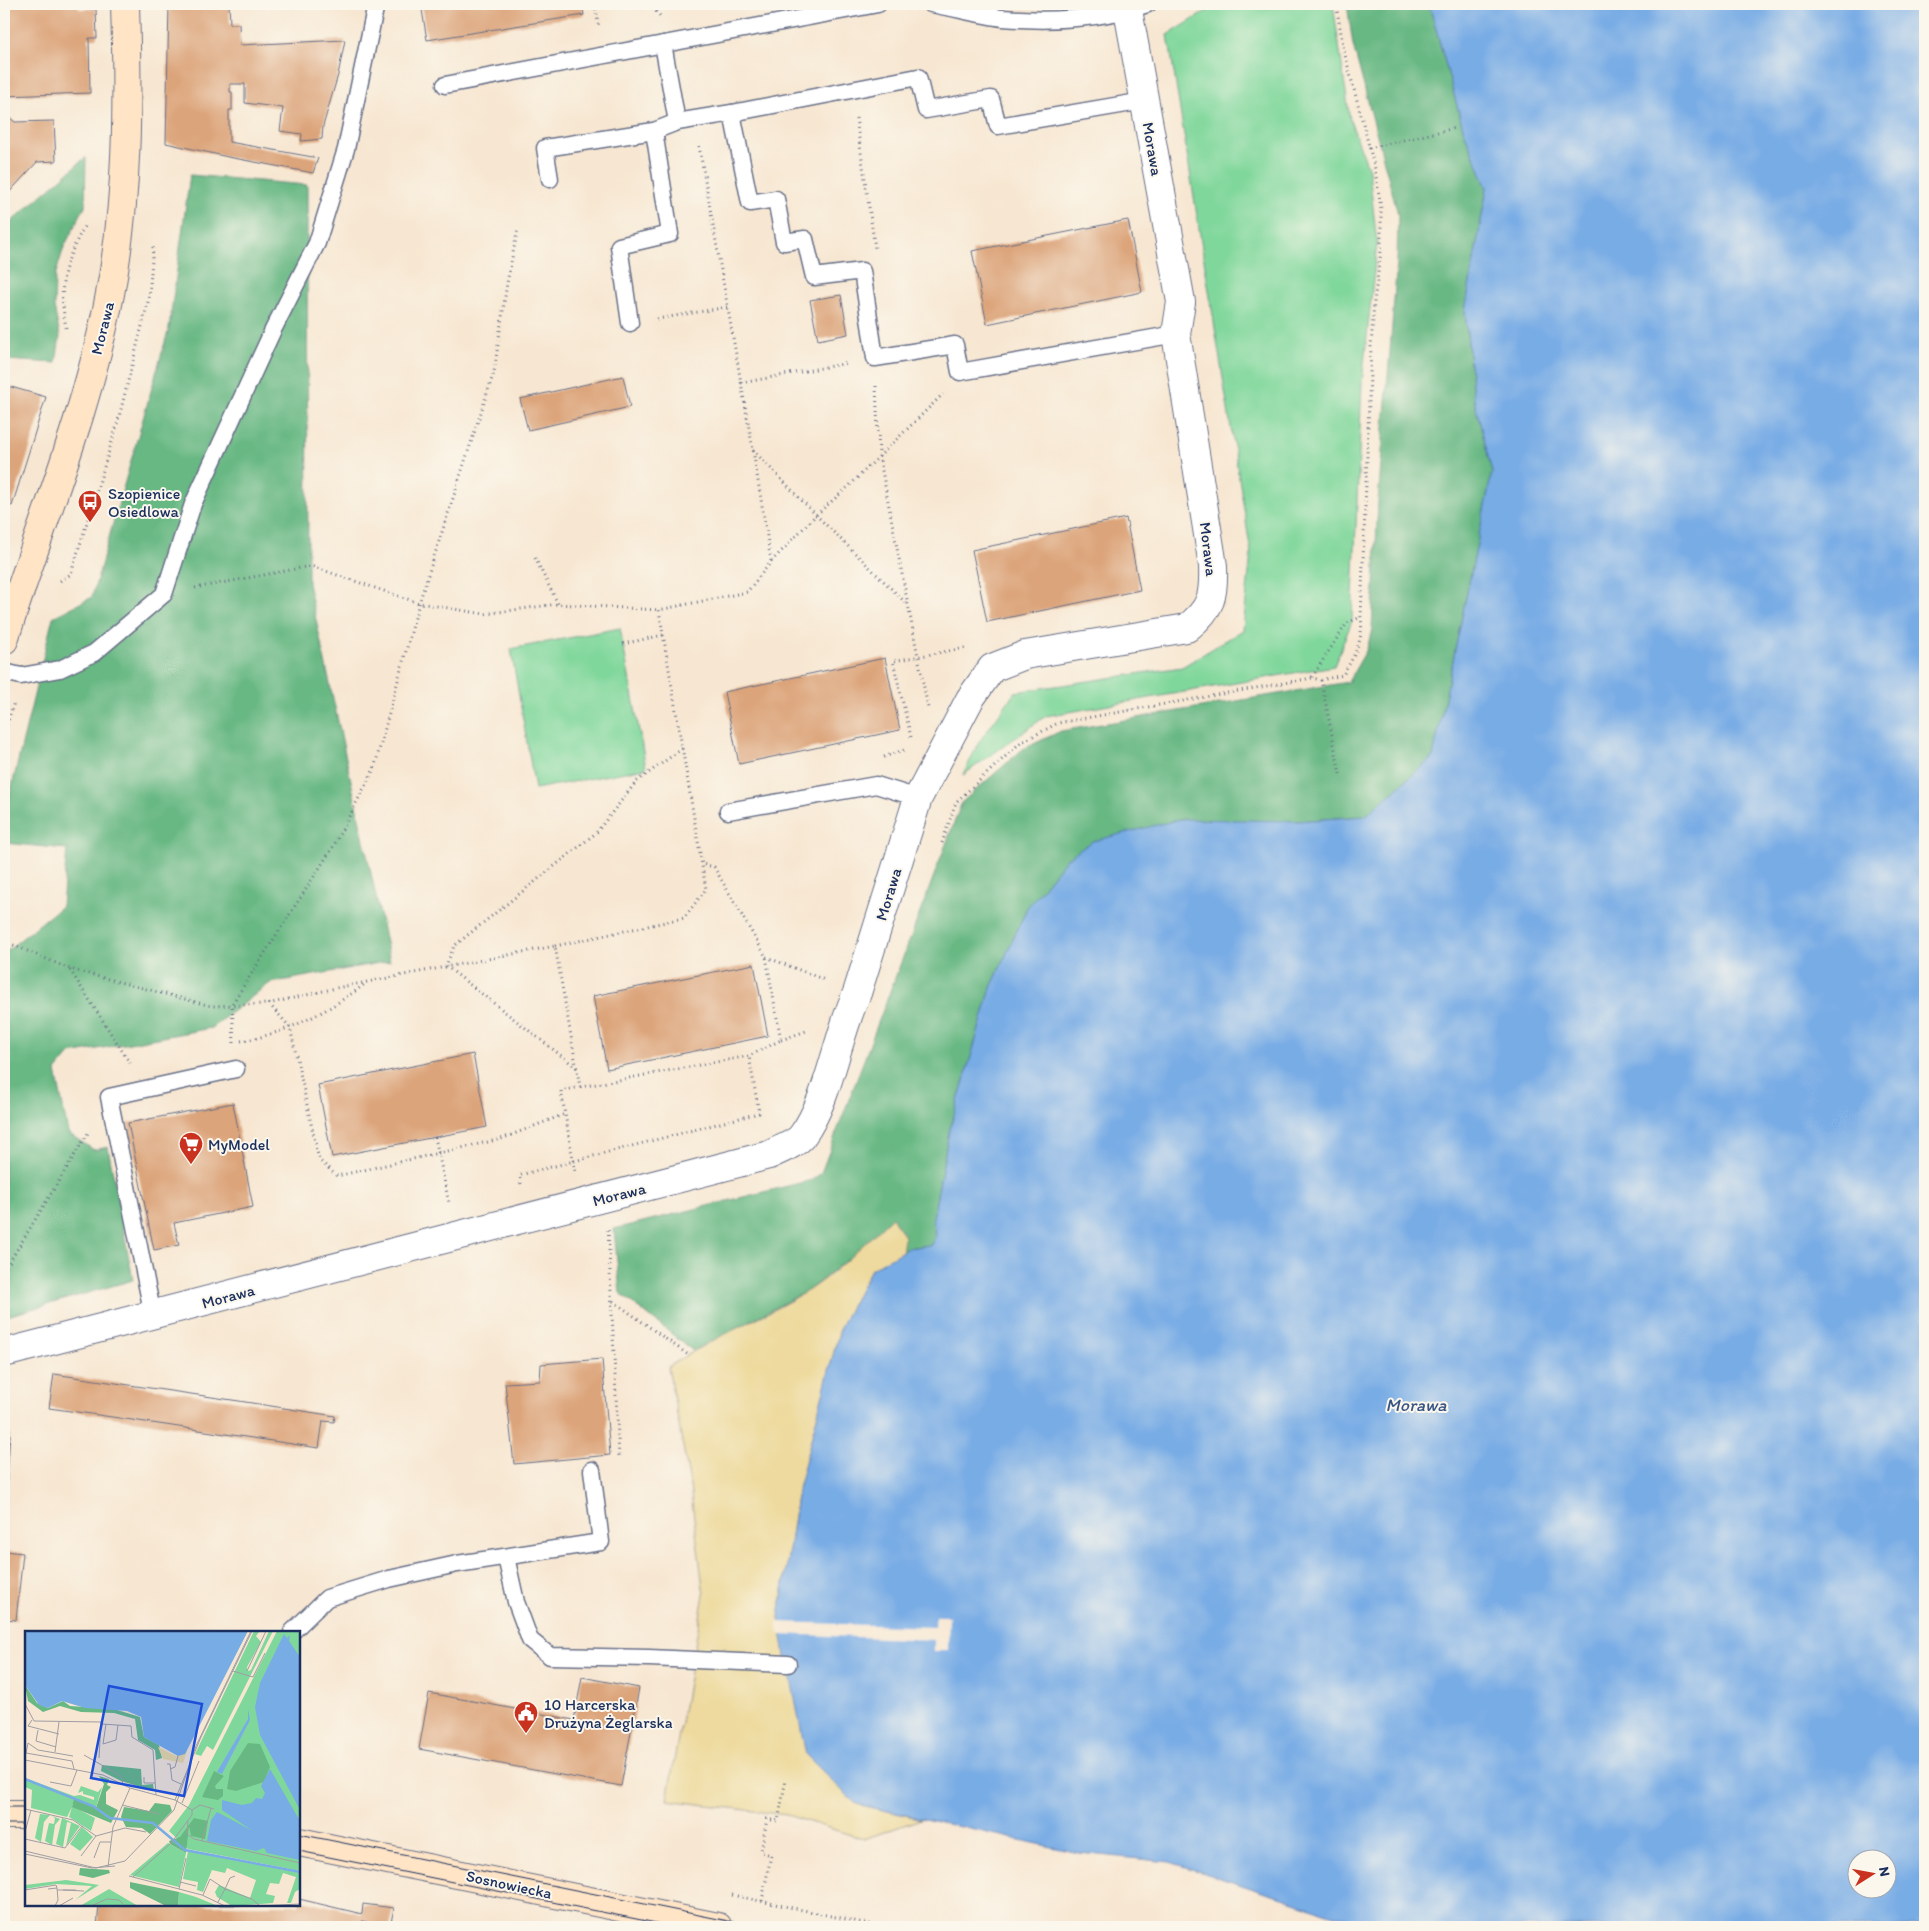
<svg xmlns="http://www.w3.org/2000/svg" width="1929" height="1931" font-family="Itim,sans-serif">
  <rect width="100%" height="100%" fill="#fbf7ec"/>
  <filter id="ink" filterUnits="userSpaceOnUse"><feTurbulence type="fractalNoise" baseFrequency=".02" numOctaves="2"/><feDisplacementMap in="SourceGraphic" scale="10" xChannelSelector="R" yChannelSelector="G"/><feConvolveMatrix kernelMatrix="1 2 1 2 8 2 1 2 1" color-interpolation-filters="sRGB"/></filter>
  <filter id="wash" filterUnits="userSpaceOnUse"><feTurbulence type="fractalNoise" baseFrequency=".0096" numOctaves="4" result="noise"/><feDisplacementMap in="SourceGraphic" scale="20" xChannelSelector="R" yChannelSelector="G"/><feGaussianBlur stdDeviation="1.12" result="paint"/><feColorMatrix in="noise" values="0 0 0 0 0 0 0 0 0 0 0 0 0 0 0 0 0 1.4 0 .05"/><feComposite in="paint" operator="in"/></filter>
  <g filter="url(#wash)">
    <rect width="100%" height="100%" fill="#f7e7d2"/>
    <!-- green -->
    <g fill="#80d79b" stroke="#4e837c">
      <path d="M 1218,4 L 1333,4 L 1350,120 L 1369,170 L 1377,244 L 1362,382 L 1352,621 L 1334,666 L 1046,716 L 963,775 L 979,742 L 1015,692 L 1182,667 L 1243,630 L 1251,553 L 1168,35 Z"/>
      <path d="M 620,628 L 646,768 L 535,789 L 511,649 Z"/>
    </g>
    <!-- forest -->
    <g fill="#68b883" stroke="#427470">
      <path d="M 1347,4 L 1429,4 L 1464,131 L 1487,188 L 1465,311 L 1473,395 L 1492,472 L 1433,757 L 1365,816 L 1297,821 L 1027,908 L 991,988 L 949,1132 L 933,1218 L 935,1237 L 931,1245 L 913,1247 L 902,1253 L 904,1237 L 892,1217 L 855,1253 L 809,1290 L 693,1351 L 620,1293 L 614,1229 L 812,1180 L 821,1173 L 962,802 L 1023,749 L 1061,731 L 1348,682 L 1367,649 L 1372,629 L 1378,502 L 1397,262 L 1398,214 L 1353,45 Z"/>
      <path d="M 85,158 L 86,158 L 85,206 L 64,247 L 55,276 L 54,307 L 60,336 L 56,363 L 4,360 L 4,228 Z"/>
      <path d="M 190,175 L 307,185 L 308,583 L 390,961 L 270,983 L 211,1028 L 70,1054 L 56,1071 L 68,1133 L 94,1150 L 108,1147 L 133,1280 L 4,1317 L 4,953 L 62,906 L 67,849 L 4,843 L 4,819 L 53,617 L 92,597 L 169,328 Z"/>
    </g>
    <!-- sand -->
    <path fill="#eeda9e" stroke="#84847e" d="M 892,1217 L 904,1237 L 902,1253 L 871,1269 L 841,1325 L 798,1489 L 779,1617 L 856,1804 L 921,1819 L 864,1839 L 787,1815 L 667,1800 L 704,1595 L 689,1478 L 668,1367 C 713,1337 763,1318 809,1290 C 837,1272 867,1241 892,1217 Z"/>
    <!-- water -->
    <path fill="#78ace5" stroke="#4a6ea2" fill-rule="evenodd" d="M 1429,4 L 1925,4 L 1925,1927 L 1372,1927 L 1170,1862 L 1079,1853 L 856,1804 L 806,1755 L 788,1664 L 785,1657 L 779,1617 L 798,1489 L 841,1325 L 871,1269 L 908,1248 L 931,1245 L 935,1237 L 933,1218 L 949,1132 L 991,988 L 1027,908 L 1066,859 L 1093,841 L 1181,819 L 1297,821 L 1365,816 L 1433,757 L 1492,472 L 1473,395 L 1465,311 L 1487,188 L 1464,131 ZM 1856,1858 L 1886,1858 L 1886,1888 L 1856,1888 Z"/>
    <!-- pier -->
    <path fill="#f7e7d2" d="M 935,1616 L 949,1616 L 948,1651 L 934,1651 L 934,1640 L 779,1634 L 777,1622 L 934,1627 Z"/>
    <g id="blocks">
      <!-- building -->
      <g fill="#dca47a">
        <path d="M 4,4 L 78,4 L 79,9 L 96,9 L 97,38 L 89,38 L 90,93 L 4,96 Z"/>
        <path d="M 169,4 L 229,4 L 230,24 L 239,24 L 240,45 L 345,40 L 338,75 L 323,126 L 322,139 L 301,141 L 302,134 L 280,131 L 283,108 L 245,103 L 245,84 L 230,84 L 230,92 L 232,92 L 232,110 L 229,110 L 229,142 L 318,158 L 313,173 L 228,157 L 166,143 Z"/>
        <path d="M 421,4 L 582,4 L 584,15 L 427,40 Z"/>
        <path d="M 4,118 L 10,118 L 15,122 L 54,121 L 56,161 L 37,162 L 4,198 Z"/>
        <path d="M 1128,220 L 1142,292 L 987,324 L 972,251 Z"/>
        <path d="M 841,295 L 848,334 L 818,340 L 810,300 Z"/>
        <path d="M 623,376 L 630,407 L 528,430 L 520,399 Z"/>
        <path d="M 4,385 L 46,397 L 12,506 L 4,504 Z"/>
        <path d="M 1126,518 L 1140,590 L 987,622 L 972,550 Z"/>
        <path d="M 885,658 L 900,730 L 739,764 L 724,692 Z"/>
        <path d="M 754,964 L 768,1036 L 607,1069 L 593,996 Z"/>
        <path d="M 473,1054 L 487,1127 L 332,1157 L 318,1085 Z"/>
        <path d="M 233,1103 L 253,1207 L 174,1223 L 179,1245 L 154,1250 L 128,1123 Z"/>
        <path d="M 602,1359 L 610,1455 L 514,1464 L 505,1383 L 540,1381 L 541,1364 Z"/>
        <path d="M 54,1374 L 239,1401 L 335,1416 L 334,1422 L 323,1421 L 319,1448 L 112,1417 L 49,1408 Z"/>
        <path d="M 4,1434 L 10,1434 L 5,1508 L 4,1508 Z"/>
        <path d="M 4,1551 L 23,1553 L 16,1620 L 4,1619 Z"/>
        <path d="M 582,1677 L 639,1688 L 621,1786 L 419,1749 L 429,1693 L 574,1720 Z"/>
        <path d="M 299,1899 L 362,1914 L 363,1904 L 394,1908 L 390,1927 L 362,1921 L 361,1927 L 97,1927 L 99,1905 L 299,1905 Z"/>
      </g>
    </g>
  </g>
  <g filter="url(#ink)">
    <use href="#blocks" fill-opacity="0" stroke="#686f87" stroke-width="1"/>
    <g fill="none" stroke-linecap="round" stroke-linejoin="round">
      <defs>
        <g id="lane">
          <path d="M 931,4 C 955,8 979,15 1003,18 C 1051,22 1102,19 1148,4"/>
          <path d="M 663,44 L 677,122"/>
          <path d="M 445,85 L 878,4"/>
          <path d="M 1144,101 L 998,126 L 991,99 L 926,110 L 918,77 L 732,113 L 750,203 L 776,199 L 784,242 L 805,239 L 814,277 L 862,271 L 875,358 L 955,345 L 960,372 L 1176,334"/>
          <path d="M 550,179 L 545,148 L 654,131 L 677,122 L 732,113"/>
          <path d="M 630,323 L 619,246 L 670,234 L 654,131"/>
          <path d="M 4,672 L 21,676 L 60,669 L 94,653 L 164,594 L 193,504 L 273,330 L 317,243 L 346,149 L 376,4"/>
          <path d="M 728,811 L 876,785 L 918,798"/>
          <path d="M 153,1316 L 109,1097 L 236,1069"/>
          <path d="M 506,1557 L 516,1602 L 530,1640 L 550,1656 L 649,1658 L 788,1664"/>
          <path d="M 292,1632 L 327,1598 L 389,1579 L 457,1564 L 601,1542 L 592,1470"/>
        </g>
        <path id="street" d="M 4,1353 L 769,1155 C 777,1151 797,1143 802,1136 C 829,1100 837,1036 857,993 L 918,798 L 970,699 L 992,668 L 1025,655 L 1187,628 C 1212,608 1214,596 1213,566 L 1176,334 L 1181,302 L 1128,10"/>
        <g id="secondary">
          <path d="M 4,640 C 40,526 88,411 110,294 C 128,198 128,101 125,4"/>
          <path d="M 4,1815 L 26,1815"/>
          <path d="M 299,1842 L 718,1927"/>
        </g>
      </defs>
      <!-- lane casing -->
      <use href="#lane" stroke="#686f87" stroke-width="19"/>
      <!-- street casing -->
      <use href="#street" stroke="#686f87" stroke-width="30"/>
      <!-- secondary casing -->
      <use href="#secondary" stroke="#686f87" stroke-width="30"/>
      <!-- path -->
      <g stroke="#686f87" stroke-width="3" stroke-dasharray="1 4" stroke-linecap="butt">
        <path d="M 595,4 L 599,28"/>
        <path d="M 649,4 L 661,17"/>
        <path d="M 856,118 L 875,248"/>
        <path d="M 699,146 L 753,450 L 771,561"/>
        <path d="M 1369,148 L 1455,128"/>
        <path d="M 657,319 L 728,307"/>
        <path d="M 66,328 C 58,282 63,266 85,225"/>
        <path d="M 741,383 L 848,363"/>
        <path d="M 876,386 L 879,455 L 928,708"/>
        <path d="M 753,450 L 816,515 L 906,603"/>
        <path d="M 535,558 L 558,604"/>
        <path d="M 60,581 L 71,574 L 117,425 L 149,298 L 153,247"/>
        <path d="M 195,588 L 311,566 L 419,603 L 484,614 L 558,604 L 659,610"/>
        <path d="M 623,644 L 663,635"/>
        <path d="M 1312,677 L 1347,623 L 1361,617"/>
        <path d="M 1321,680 L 1340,774"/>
        <path d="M 4,734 L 14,702"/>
        <path d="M 911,737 L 893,661 L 965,648"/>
        <path d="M 884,757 L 904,750"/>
        <path d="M 942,843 L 956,802 L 1020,743 L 1058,723 L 1312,678 L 1321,680 L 1343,675 C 1354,656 1364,640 1361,617 L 1371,347 L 1374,302 L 1381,251 L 1381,208 L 1375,169 L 1344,51 L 1336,4"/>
        <path d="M 4,941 L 70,969 L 211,1006 L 268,1004 L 336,988 L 555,946 L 580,1087 L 561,1091 L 575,1171"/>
        <path d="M 555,946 L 684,918 L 706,889 L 659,610 L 747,592 L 771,562 L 816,515 L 848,487 L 943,394"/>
        <path d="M 766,957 L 825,980"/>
        <path d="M 70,970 L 130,1063"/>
        <path d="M 269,1004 L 290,1027 L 319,1160 L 337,1176 L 501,1139 L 565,1114"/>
        <path d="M 781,1040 L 809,1030"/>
        <path d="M 241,1041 C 286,1034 329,1011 365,984"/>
        <path d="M 234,1043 L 232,1004 L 333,847 L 374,769 L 419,603 L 494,372 L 507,283 L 518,228"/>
        <path d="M 577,1068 L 446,966 L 454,946 L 596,833 L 636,782 L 683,748"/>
        <path d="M 580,1087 L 749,1056 L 781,1040 L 766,957 L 714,867 L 702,864"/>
        <path d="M 435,1137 L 449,1203"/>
        <path d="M 521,1184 L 520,1175 L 759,1113 L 749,1056"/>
        <path d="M 608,1230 L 619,1458"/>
        <path d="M 4,1271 L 88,1133"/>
        <path d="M 613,1301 L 687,1354"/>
        <path d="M 732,1895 L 883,1927"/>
        <path d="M 762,1901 L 771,1855 L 761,1852 L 767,1819 L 778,1821 L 786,1779"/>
      </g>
      <!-- lane -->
      <use href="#lane" stroke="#fff" stroke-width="16"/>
      <!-- street -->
      <use href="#street" stroke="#fff" stroke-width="28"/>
      <!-- secondary -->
      <use href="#secondary" stroke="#ffe4c6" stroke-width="28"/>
      <!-- tram -->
      <g stroke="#1b2f5e" stroke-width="1">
        <path d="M 4,1807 L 26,1807"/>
        <path d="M 4,1824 L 26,1824"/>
        <path d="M 299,1834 L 758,1927"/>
        <path d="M 299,1851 L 676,1927"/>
      </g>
    </g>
  </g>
  <!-- icons -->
  <defs>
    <symbol id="bus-pin" viewBox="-11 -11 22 30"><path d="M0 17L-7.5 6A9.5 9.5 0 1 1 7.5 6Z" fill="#c8321e" stroke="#fbf7ec"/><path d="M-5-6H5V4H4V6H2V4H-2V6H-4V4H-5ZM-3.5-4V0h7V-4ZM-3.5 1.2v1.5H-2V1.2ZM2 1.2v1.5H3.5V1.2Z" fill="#fff"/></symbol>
    <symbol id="supermarket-pin" viewBox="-11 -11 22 30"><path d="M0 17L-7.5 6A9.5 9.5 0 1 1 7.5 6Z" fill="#c8321e" stroke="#fbf7ec"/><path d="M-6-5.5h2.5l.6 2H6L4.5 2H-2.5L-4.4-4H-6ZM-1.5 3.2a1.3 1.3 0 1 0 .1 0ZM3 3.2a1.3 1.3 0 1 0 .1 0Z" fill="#fff"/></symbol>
    <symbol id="civic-pin" viewBox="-11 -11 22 30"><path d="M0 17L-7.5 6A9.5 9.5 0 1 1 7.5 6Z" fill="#c8321e" stroke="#fbf7ec"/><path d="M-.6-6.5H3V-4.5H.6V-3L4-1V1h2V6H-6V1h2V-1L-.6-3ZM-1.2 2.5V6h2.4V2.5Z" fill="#fff"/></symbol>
  </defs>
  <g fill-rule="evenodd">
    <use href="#bus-pin" x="76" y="488" width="28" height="38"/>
    <use href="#supermarket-pin" x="177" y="1130" width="28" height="38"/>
    <use href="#civic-pin" x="512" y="1699" width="28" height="38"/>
  </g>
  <g text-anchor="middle" stroke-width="4" stroke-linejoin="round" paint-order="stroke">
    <!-- street labels -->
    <g font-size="16" fill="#1b2f5e" stroke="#fbf7ec">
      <text transform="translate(1153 149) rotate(80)" y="6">Morawa</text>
      <text transform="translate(102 328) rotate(-76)" y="6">Morawa</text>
      <text transform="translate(1209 549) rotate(83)" y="6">Morawa</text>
      <text transform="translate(888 894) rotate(-73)" y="6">Morawa</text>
      <text transform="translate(619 1194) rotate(-14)" y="6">Morawa</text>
      <text transform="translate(228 1296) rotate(-15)" y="6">Morawa</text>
      <text transform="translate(509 1884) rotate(12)" y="6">Sosnowiecka</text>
    </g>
    <!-- poi labels -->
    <g font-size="16" fill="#1b2f5e" stroke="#fbf7ec" text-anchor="start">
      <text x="108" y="499">Szopienice<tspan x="108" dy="18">Osiedlowa</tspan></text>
      <text x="208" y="1150">MyModel</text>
      <text x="544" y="1710">10 Harcerska<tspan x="544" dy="18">Drużyna Żeglarska</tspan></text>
    </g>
    <!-- water labels -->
    <g font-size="18" font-style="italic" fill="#375486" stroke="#fbf7ec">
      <text x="1416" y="1411">Morawa</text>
    </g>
  </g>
  <!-- overview -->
  <g transform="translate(25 1631)">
    <rect width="275" height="275" fill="#f7e7d2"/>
    <path d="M 229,0 L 235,0 L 231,5 L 236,11 L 222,36 L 223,40 L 226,39 L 244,0 L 248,0 L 188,119 L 182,115 L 176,125 L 170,123 ZM 252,0 L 275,0 L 275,240 L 163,218 L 144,200 L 164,174 ZM 0,147 L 49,165 L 55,164 L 69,169 L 69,166 L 58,163 L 58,160 L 53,162 L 56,155 L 73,161 L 77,156 L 71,177 L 50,169 L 47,175 L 70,187 L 66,200 L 44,186 L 47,176 L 42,186 L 6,177 L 7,159 L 0,156 ZM 15,183 L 25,184 L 19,191 L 16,211 L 10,207 ZM 27,185 L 35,188 L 30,194 L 27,214 L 20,210 L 24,192 L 29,193 L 30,187 ZM 37,187 L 55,195 L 41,215 L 46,192 L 42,191 L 38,216 L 31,213 ZM 57,196 L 68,206 L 55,220 L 45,213 ZM 143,212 L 161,222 L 154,256 L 105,244 ZM 163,220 L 275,242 L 275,258 L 270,261 L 266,272 L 262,272 L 271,246 L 258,242 L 254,253 L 245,252 L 241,263 L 250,265 L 248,272 L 207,275 L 192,266 L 190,261 L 194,254 L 225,267 L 231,249 L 202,237 L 200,242 L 187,239 L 178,261 L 172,259 L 173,251 L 158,248 ZM 41,249 L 74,254 L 50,269 L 67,255 L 31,253 L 0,258 L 0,254 ZM 84,258 L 113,275 L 55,275 ZM 154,261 L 171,266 L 193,275 L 153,275 Z" fill="#80d79b"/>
    <path d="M 0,54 L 12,72 L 23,77 L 38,70 L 45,75 L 89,78 L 115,86 L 119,106 L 134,114 L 137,127 L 131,129 L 130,119 L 113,109 L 110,88 L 89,82 L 56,81 L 35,75 L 18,81 L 3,70 ZM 223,112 L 235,113 L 245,136 L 239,151 L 211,160 L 202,158 L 205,140 ZM 77,134 L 116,138 L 117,154 L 128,153 L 129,160 L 96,150 L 76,140 ZM 189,140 L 199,145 L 190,155 L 191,158 L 198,158 L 198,165 L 193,169 L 177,166 ZM 74,145 L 84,148 L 82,154 L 86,156 L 81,161 L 81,173 L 93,179 L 86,192 L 47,176 L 49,168 L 71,177 L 79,153 ZM 130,172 L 145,174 L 147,180 L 125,203 L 117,197 L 101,196 L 96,186 L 99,176 L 124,180 ZM 169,187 L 183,190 L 180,208 L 166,205 L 164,195 L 161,222 L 145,213 L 144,210 L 155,206 ZM 55,237 L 84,239 L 85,242 L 68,247 L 54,244 ZM 105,251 L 154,261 L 153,275 L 141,275 L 105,257 Z" fill="#68b883"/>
    <path d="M 133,116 L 151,125 L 162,120 L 158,132 L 138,128 Z" fill="#eeda9e"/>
    <path d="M 0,0 L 223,0 L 160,123 L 153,125 L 119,106 L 116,86 L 102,80 L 60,77 L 37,70 L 23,77 L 14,74 L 0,54 ZM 259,3 L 262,7 L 265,4 L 264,10 L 275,26 L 275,179 L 235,104 L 230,76 L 235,52 ZM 223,78 L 225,89 L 197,143 L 192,141 L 223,88 ZM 245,138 L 275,190 L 275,229 L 242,222 L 239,217 L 231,220 L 182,210 L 186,189 L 192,181 L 226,199 L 197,179 L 197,169 L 217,174 L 227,172 L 231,167 L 237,168 L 240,162 L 236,155 Z" fill="#78ace5"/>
    <path fill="none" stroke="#78ace5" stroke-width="2.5" d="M 0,148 L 68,175 L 85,187 L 128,192 L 160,219 L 275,241"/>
    <path fill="none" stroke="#9f9da4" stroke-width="1" d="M 208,40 L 228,46 L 240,22M 222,40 L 241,0M 0,73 L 9,90 L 76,91 L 74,127M 7,89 L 3,95 L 34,103M 77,93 L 106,95 L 107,106 L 128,119 L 131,164M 81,93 L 78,113 L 91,109 L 93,94M 13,99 L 11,110 L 31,116M 30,121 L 34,91M 1,122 L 3,112 L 13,119 L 48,125M 1,122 L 47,130 L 49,138M 59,124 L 96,145 L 98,154M 0,129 L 78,144 L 105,157 L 150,169 L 167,179 L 167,184 L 146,212 L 108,246M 142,133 L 145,133 L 147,149 L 156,153M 145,138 L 150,136 L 153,125M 119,146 L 119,152 L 130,152M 25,151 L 46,155 L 52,139M 150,169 L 176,106 L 227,0M 157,172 L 174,130M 97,174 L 134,183M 0,178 L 48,189 L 71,205M 167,179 L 175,174 L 189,178M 163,190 L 162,203 L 169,208 L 275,232M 0,201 L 6,179M 71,205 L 100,197 L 121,201M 0,208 L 40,217 L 57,195M 177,210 L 186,177M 0,220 L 71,237 L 100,230 L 149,179 L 171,115 L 226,0M 0,223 L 67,237 L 90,235M 56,225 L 71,205M 69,227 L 75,211 L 86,211M 83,236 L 88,196 L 105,157M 104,245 L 177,264 L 200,275M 155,251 L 171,255M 23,258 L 32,257 L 33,269 L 30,275M 154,258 L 161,227M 0,259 L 31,254 L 32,257M 32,259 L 51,259M 38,259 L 59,260M 178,264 L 185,248 L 200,258 L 205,247 L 210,245M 193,271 L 200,258 L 227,268 L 235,275M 34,275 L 48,267M 66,275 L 82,268 L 94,269 L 98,273M 234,275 L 275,273"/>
    <path fill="#1d4ed8" fill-opacity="0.15" stroke="#1d4ed8" stroke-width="2.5" d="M 84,55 L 177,73 L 159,165 L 66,147 Z"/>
    <rect width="275" height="275" fill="none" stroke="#1b2f5e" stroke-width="2.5"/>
  </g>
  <!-- margin -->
  <rect width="1929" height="1931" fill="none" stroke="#fbf7ec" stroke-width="20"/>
  <!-- north arrow -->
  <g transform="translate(1872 1874) rotate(79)"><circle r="24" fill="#fbf7ec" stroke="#a1a7b3"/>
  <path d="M0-4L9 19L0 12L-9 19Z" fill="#c8321e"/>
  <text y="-8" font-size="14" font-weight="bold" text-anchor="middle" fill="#1b2f5e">N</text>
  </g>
</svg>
